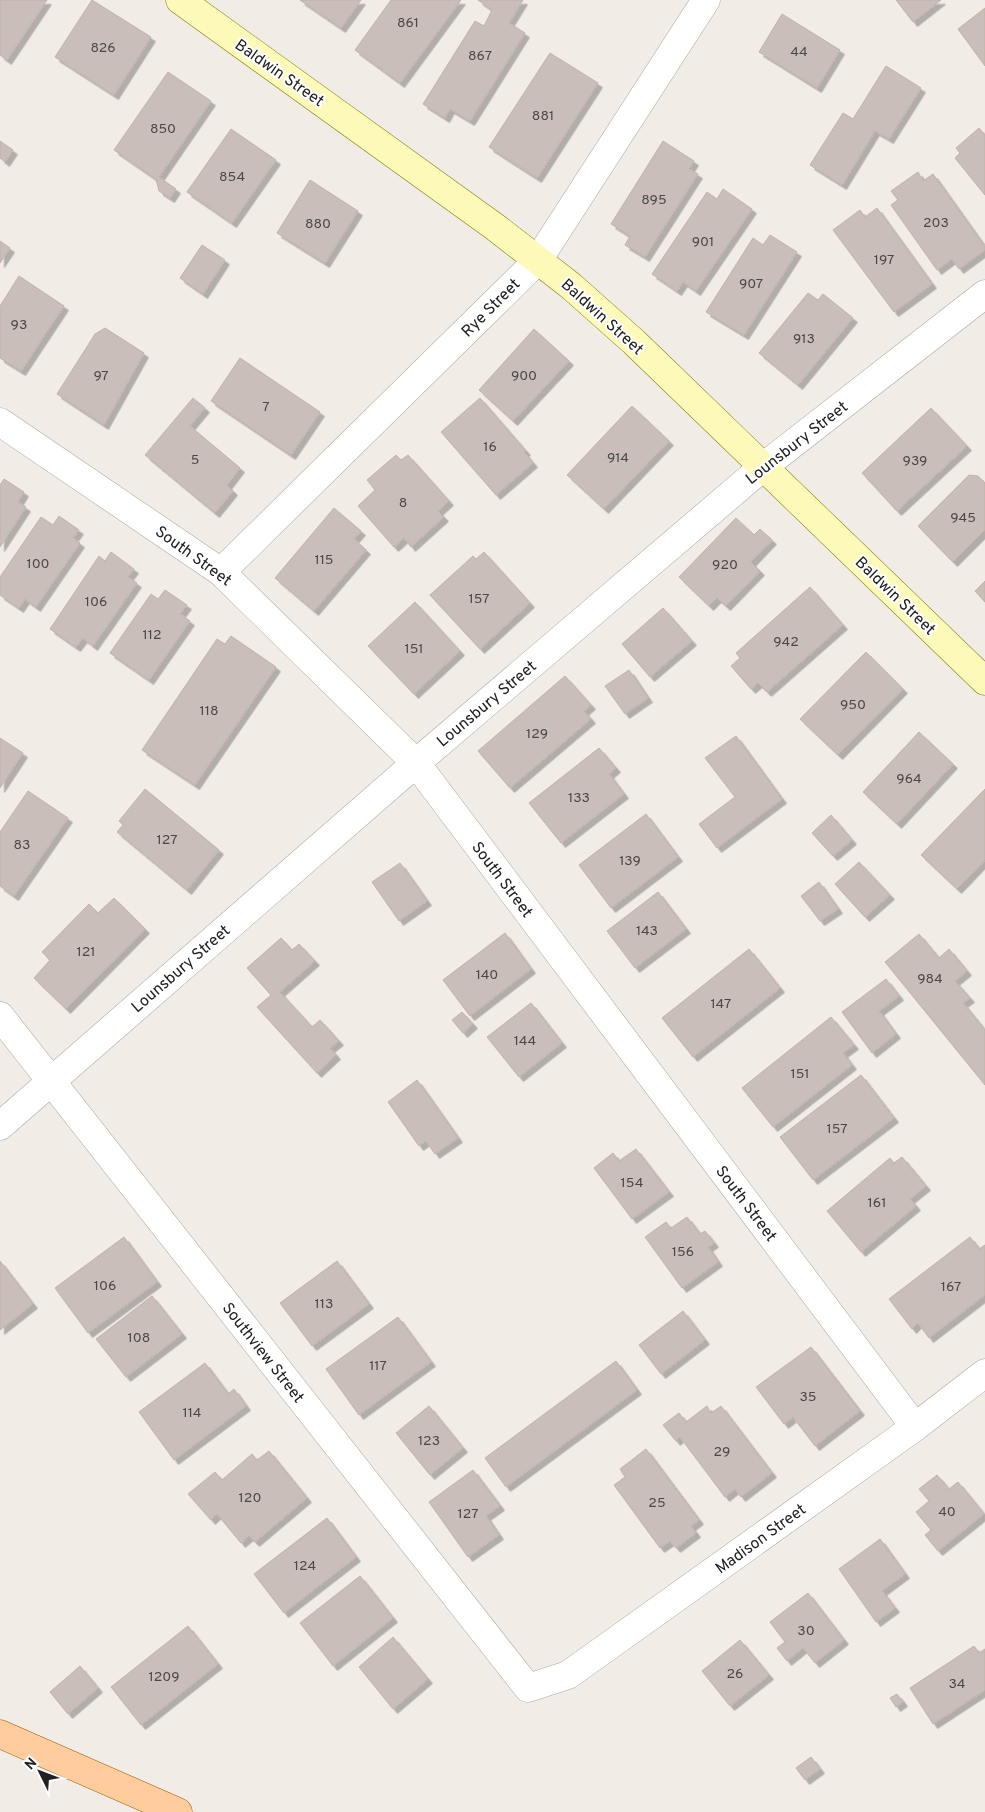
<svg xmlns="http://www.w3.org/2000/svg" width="985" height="1812" font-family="Overpass,sans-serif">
  <defs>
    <filter id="shadow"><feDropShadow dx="4.5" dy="4.5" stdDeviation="0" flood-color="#0004"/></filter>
  </defs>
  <rect width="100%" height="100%" fill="#f1ece6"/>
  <!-- building -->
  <g fill="#c9beb9" stroke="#c4b1a8" filter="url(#shadow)">
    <path d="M 0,0 L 47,0 L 7,60 L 0,55 Z"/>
    <path d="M 92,0 L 151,37 L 114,95 L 55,57 Z"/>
    <path d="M 300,0 L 361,0 L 341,28 Z"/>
    <path d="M 391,0 L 461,0 L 400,83 L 355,50 Z"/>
    <path d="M 478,0 L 523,0 L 509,23 L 525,33 L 470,121 L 450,109 L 445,118 L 423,104 L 475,21 L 484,26 L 492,10 Z"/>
    <path d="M 896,0 L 941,0 L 913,22 Z"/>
    <path d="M 985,8 L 985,66 L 958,29 Z"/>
    <path d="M 782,14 L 840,50 L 817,88 L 759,52 Z"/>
    <path d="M 550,53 L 598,83 L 537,178 L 489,147 Z"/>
    <path d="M 886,66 L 921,88 L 889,139 L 875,131 L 842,185 L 810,165 L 843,113 L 853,119 Z"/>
    <path d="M 168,72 L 211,101 L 159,177 L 176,189 L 170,198 L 159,191 L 156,179 L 114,150 Z"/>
    <path d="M 979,128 L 985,135 L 985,195 L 955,158 L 960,153 L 956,148 Z"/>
    <path d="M 231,129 L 276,160 L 232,223 L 187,192 Z"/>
    <path d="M 0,141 L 13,150 L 5,162 L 0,158 Z"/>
    <path d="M 663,141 L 694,161 L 689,169 L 698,174 L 645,257 L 625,245 L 630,236 L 611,224 Z"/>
    <path d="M 918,172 L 923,181 L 933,174 L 985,247 L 985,250 L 959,269 L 952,259 L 937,270 L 891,205 L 898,200 L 891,191 Z"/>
    <path d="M 310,180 L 358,211 L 325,263 L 277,233 Z"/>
    <path d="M 723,189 L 752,209 L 696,291 L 683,282 L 677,291 L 652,274 L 707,192 L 717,199 Z"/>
    <path d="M 877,208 L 932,284 L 894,312 L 833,230 L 860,210 L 865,217 Z"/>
    <path d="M 770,235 L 797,252 L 744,335 L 706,312 L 753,238 L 763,245 Z"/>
    <path d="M 0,241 L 10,248 L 0,263 Z"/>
    <path d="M 202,245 L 225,260 L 203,294 L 180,278 Z"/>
    <path d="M 19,276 L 64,306 L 21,371 L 0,358 L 0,306 Z"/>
    <path d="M 808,293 L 818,300 L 823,294 L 853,318 L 798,385 L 759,353 Z"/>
    <path d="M 105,328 L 144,353 L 104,425 L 57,394 L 95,334 Z"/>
    <path d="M 534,329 L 569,361 L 513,421 L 479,390 Z"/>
    <path d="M 240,358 L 320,412 L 291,455 L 211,401 Z"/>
    <path d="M 193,398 L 205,408 L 190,426 L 240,468 L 227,485 L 233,491 L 215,513 L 145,455 Z"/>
    <path d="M 480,398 L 526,451 L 524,452 L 533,463 L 496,495 L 441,432 Z"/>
    <path d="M 632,406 L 669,441 L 604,509 L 567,475 Z"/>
    <path d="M 931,408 L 967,446 L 897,511 L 862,473 Z"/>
    <path d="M 396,455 L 401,460 L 408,455 L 449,501 L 438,511 L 444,517 L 411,547 L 404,538 L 394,547 L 358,506 L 375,490 L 367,480 Z"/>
    <path d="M 969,475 L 978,476 L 985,483 L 985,530 L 953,562 L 918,526 Z"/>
    <path d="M 4,479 L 24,492 L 18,502 L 26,507 L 0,547 L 0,485 Z"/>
    <path d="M 334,508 L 361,531 L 354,539 L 366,550 L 314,611 L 275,578 Z"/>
    <path d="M 59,516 L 79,530 L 73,538 L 80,543 L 36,607 L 25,599 L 19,608 L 0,595 L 0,577 L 41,517 L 53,525 Z"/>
    <path d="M 736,518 L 754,535 L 760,529 L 772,540 L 751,562 L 760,571 L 726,606 L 717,598 L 709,606 L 679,577 Z"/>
    <path d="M 111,552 L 134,569 L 128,577 L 137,583 L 93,646 L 83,638 L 76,647 L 50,629 L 99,556 L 105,561 Z"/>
    <path d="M 484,552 L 530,603 L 480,649 L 430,595 L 473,556 L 476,559 Z"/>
    <path d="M 985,581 L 985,602 L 975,591 Z"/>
    <path d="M 810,587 L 843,625 L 767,692 L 758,683 L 751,689 L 731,666 L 740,658 L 736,653 Z"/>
    <path d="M 165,590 L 187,605 L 180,614 L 190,621 L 149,680 L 110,653 L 151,594 L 158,599 Z"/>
    <path d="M 415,602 L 460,651 L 414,694 L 368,646 Z"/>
    <path d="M 663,608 L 692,641 L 650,677 L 622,644 Z"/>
    <path d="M 231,636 L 276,667 L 195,785 L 142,750 L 217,639 L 225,644 Z"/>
    <path d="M 866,652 L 903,689 L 838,755 L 800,719 Z"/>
    <path d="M 629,670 L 648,698 L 625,714 L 605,686 Z"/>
    <path d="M 565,676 L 591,705 L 584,711 L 591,719 L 510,788 L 478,751 Z"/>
    <path d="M 919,732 L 953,764 L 897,824 L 863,792 Z"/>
    <path d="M 736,736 L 782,799 L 717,848 L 699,824 L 735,797 L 705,758 Z"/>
    <path d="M 0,738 L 23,753 L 0,788 Z"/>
    <path d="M 599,748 L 616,768 L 609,774 L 624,794 L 561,843 L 529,803 Z"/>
    <path d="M 145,789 L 219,850 L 187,890 L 117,832 L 123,825 L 119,821 Z"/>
    <path d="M 985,789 L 985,860 L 957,889 L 921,855 Z"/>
    <path d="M 28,791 L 68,818 L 14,896 L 0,886 L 0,832 Z"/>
    <path d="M 646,814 L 678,857 L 611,908 L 579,865 Z"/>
    <path d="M 831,815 L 852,840 L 833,856 L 812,833 Z"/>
    <path d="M 859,862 L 890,895 L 865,917 L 835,884 Z"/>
    <path d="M 400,863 L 427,901 L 399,921 L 372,882 Z"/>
    <path d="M 819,882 L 838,909 L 820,921 L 801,896 Z"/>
    <path d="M 658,892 L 686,929 L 635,968 L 607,931 Z"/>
    <path d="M 114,898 L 145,929 L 66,1009 L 34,978 L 50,960 L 42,952 L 89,904 L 98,913 Z"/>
    <path d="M 505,933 L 531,969 L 470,1016 L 443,980 Z"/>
    <path d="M 919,934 L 939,958 L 949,949 L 967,971 L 955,981 L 970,998 L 963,1003 L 985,1030 L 985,1085 L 885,962 Z"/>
    <path d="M 281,938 L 292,950 L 299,944 L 315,961 L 280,992 L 312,1027 L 320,1020 L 339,1041 L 330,1048 L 336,1055 L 317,1073 L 257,1007 L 271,995 L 247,968 Z"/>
    <path d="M 749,949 L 780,988 L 693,1057 L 662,1018 Z"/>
    <path d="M 886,979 L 899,996 L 879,1011 L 896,1034 L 872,1053 L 842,1012 Z"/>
    <path d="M 531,1003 L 562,1043 L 519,1077 L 487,1037 Z"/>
    <path d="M 462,1012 L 473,1024 L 463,1033 L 452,1020 Z"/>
    <path d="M 831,1017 L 854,1045 L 843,1053 L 852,1065 L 773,1127 L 742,1088 Z"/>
    <path d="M 861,1075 L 894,1118 L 813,1180 L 780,1137 Z"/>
    <path d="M 417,1080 L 458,1138 L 435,1154 L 426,1141 L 419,1146 L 388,1102 Z"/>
    <path d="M 636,1149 L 669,1192 L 632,1219 L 594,1168 L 613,1153 L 619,1161 Z"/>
    <path d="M 902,1157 L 926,1186 L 910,1199 L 916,1206 L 861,1252 L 827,1211 L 890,1158 L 894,1163 Z"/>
    <path d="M 687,1217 L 700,1234 L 705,1231 L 714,1243 L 708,1247 L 718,1262 L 682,1288 L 645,1237 L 666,1222 L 671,1228 Z"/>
    <path d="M 124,1237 L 157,1282 L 88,1333 L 55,1288 Z"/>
    <path d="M 970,1237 L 979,1249 L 985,1245 L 985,1295 L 929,1338 L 918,1323 L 912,1329 L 889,1299 Z"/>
    <path d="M 0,1261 L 33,1304 L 0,1330 Z"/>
    <path d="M 337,1261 L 369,1304 L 312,1346 L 280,1303 Z"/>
    <path d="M 152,1296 L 182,1334 L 126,1377 L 96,1339 Z"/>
    <path d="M 683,1311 L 705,1340 L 661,1374 L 639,1345 Z"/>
    <path d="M 398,1317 L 431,1362 L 359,1415 L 326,1369 Z"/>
    <path d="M 811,1347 L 860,1411 L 815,1446 L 793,1417 L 784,1424 L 756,1387 Z"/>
    <path d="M 616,1361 L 637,1390 L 506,1487 L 485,1458 Z"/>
    <path d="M 205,1363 L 228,1394 L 234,1389 L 246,1406 L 174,1460 L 139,1412 Z"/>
    <path d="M 429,1406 L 463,1448 L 430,1475 L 396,1433 Z"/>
    <path d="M 707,1406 L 711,1413 L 721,1406 L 772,1473 L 741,1497 L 735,1489 L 725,1497 L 680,1437 L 676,1441 L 663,1425 L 679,1413 L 686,1422 Z"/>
    <path d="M 646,1449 L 699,1520 L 691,1526 L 696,1533 L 676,1548 L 670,1541 L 660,1548 L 614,1485 L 625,1477 L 620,1469 Z"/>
    <path d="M 269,1451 L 307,1498 L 255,1542 L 249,1536 L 241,1543 L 217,1514 L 211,1520 L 188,1494 L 215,1472 L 222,1480 L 252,1454 L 257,1460 Z"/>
    <path d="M 473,1470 L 500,1506 L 486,1516 L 499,1535 L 468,1557 L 429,1502 Z"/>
    <path d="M 937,1475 L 949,1489 L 958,1482 L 984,1514 L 938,1551 L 925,1535 L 931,1530 L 916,1512 L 929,1501 L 919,1489 Z"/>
    <path d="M 327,1518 L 356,1557 L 284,1613 L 254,1574 Z"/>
    <path d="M 880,1539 L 905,1574 L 882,1591 L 895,1608 L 876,1622 L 839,1569 Z"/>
    <path d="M 360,1576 L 393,1618 L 333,1666 L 300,1623 Z"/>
    <path d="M 808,1593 L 844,1640 L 815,1663 L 803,1648 L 787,1661 L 777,1648 L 785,1642 L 770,1622 Z"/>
    <path d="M 188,1626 L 218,1664 L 141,1725 L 111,1687 Z"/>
    <path d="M 393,1637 L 428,1679 L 393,1709 L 359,1667 Z"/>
    <path d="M 740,1640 L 769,1675 L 730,1706 L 702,1671 Z"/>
    <path d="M 974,1646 L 979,1653 L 985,1649 L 985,1690 L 933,1724 L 910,1688 Z"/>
    <path d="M 80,1666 L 98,1688 L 68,1714 L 50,1692 Z"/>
    <path d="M 897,1694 L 903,1702 L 896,1707 L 890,1698 Z"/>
    <path d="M 811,1757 L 820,1769 L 805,1780 L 796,1768 Z"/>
  </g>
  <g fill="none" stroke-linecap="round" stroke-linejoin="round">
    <defs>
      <g id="minor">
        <path d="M 0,422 L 221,572 L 416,763 L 915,1427"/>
        <path d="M 221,572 L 538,260 L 706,0"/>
        <path d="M 0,1016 L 528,1688 L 568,1675 L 915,1427 L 985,1373"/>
        <path d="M 0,1126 L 416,763 L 763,467 L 985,294"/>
      </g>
      <path id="secondary" d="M 180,0 L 495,227 L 571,286 L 634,342 L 985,681"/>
      <path id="primary" d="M 0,1734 L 178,1812"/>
    </defs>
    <!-- minor casing -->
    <use href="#minor" stroke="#a7a7a7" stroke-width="29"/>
    <!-- secondary casing -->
    <use href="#secondary" stroke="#7d7e00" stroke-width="29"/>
    <!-- primary casing -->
    <use href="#primary" stroke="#9c5a00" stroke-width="29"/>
    <!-- minor -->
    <use href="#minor" stroke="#fff" stroke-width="28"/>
    <!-- secondary -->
    <use href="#secondary" stroke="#fcf9b9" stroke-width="28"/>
    <!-- primary -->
    <use href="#primary" stroke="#ffcc9d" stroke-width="28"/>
  </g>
  <g text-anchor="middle" stroke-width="4" stroke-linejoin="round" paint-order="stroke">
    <!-- number labels -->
    <g font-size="14" fill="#4a4846">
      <text x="408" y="27">861</text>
      <text x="103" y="52">826</text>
      <text x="799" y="56">44</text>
      <text x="480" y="60">867</text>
      <text x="543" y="120">881</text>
      <text x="163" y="133">850</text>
      <text x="232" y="181">854</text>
      <text x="654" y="204">895</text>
      <text x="936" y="227">203</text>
      <text x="318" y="228">880</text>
      <text x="703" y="246">901</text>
      <text x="884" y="264">197</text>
      <text x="751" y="288">907</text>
      <text x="19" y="329">93</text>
      <text x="804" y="343">913</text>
      <text x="101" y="380">97</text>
      <text x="524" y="380">900</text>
      <text x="266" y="411">7</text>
      <text x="490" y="451">16</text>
      <text x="618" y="462">914</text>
      <text x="195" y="464">5</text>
      <text x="915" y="465">939</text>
      <text x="403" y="507">8</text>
      <text x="963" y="522">945</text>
      <text x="324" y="564">115</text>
      <text x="38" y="568">100</text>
      <text x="725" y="569">920</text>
      <text x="479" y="603">157</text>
      <text x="96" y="606">106</text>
      <text x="152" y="639">112</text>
      <text x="786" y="646">942</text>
      <text x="414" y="653">151</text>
      <text x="853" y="709">950</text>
      <text x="209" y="715">118</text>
      <text x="537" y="738">129</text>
      <text x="909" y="783">964</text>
      <text x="579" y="802">133</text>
      <text x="167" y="844">127</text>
      <text x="22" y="849">83</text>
      <text x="630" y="865">139</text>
      <text x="647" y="935">143</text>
      <text x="86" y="956">121</text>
      <text x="487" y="979">140</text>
      <text x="930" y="983">984</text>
      <text x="721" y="1008">147</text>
      <text x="525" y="1045">144</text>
      <text x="800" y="1078">151</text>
      <text x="837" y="1133">157</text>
      <text x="632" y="1187">154</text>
      <text x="877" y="1207">161</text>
      <text x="683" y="1256">156</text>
      <text x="105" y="1290">106</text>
      <text x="951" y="1291">167</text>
      <text x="324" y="1308">113</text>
      <text x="139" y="1342">108</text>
      <text x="378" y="1370">117</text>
      <text x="808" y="1401">35</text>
      <text x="192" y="1417">114</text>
      <text x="429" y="1445">123</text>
      <text x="722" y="1456">29</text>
      <text x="250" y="1502">120</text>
      <text x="657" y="1507">25</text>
      <text x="947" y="1516">40</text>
      <text x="468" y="1518">127</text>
      <text x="305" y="1570">124</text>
      <text x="806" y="1635">30</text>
      <text x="735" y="1678">26</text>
      <text x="164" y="1681">1209</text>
      <text x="957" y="1688">34</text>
    </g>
    <!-- street labels -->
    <g font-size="16" fill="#202020" stroke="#fff">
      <text transform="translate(280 72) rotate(35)" y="6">Baldwin Street</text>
      <text transform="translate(490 307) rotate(-45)" y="6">Rye Street</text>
      <text transform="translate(603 316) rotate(42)" y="6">Baldwin Street</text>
      <text transform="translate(796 442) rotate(-38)" y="6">Lounsbury Street</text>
      <text transform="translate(194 555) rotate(36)" y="6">South Street</text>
      <text transform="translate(896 595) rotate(44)" y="6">Baldwin Street</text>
      <text transform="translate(486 703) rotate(-40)" y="6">Lounsbury Street</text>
      <text transform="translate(503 879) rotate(53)" y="6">South Street</text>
      <text transform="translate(180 968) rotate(-41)" y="6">Lounsbury Street</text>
      <text transform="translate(747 1203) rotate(53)" y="6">South Street</text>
      <text transform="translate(264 1352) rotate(52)" y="6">Southview Street</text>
      <text transform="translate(760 1538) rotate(-36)" y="6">Madison Street</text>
    </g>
  </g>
  <!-- north arrow -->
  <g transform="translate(40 1772) rotate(312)" stroke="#ffffff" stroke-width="4" paint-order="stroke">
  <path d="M0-4L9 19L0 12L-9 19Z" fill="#202020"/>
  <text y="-8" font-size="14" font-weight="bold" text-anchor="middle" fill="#202020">N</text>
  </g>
</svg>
